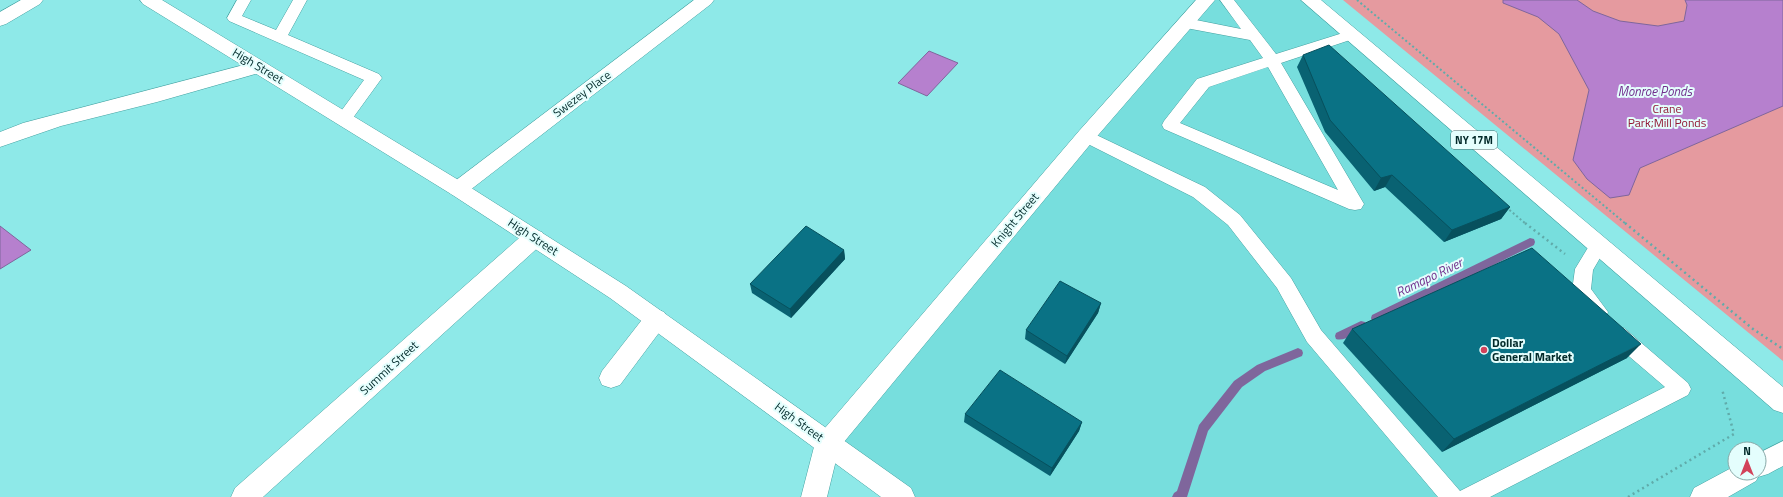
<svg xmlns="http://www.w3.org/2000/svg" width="1783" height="497" font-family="'Titillium Web',sans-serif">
  <rect width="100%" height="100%" fill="#8ee9e8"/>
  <!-- built -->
  <path fill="#77dedd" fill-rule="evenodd" d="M 1206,0 L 1310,0 L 1783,402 L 1783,497 L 902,497 L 828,443 ZM 1735,449 L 1759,449 L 1759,473 L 1735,473 Z"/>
  <!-- green -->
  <path fill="#e59a9f" d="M 1343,0 L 1783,0 L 1783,361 Z"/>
  <!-- water -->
  <g fill="#b680ce" stroke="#7f669c">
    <path d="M 1503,0 L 1577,0 L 1593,11 L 1620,21 L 1658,26 L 1684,21 L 1687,5 L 1685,0 L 1783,0 L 1783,106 L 1640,168 L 1629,195 L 1610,198 L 1587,179 L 1573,160 L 1589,90 L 1559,34 L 1538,17 L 1503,3 Z"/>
    <path d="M 929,51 L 958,63 L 927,96 L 898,83 Z"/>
    <path d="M 0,226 L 31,250 L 0,269 Z"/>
  </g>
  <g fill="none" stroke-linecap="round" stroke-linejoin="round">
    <!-- stream -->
    <g fill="#7f669c" fill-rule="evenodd">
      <path d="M 1530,238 L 1534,239 L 1535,242 L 1534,245 L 1380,321 L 1376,322 L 1372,321 L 1371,318 L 1372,315 Z"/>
      <path d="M 1361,321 L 1365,322 L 1366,325 L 1365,328 C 1357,332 1345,342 1336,339 L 1335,336 L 1336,333 Z"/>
      <path d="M 1298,348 L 1302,350 L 1303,353 L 1302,356 L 1265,371 L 1242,387 L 1208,431 L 1187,497 L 1172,497 L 1174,493 L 1177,491 L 1199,425 L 1234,381 L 1257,365 Z"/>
    </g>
    <defs>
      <g id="lane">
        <path d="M 237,0 L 251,0 L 242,16 L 276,30 L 293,0 L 307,0 L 288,35 L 379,74 L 382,78 L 379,82 L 350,122 L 344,124 L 338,122 L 336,118 L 364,80 L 229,21 L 227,18 Z"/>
        <path d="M 1220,0 L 1234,0 L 1276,54 L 1346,32 L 1351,30 L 1356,32 L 1358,35 L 1356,38 L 1281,63 L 1364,204 L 1361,209 L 1355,210 L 1349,209 L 1164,129 L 1162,125 L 1164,121 L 1197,79 L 1263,58 L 1250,40 L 1186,28 L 1181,26 L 1179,23 L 1181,20 L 1186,18 L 1241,29 ZM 1268,67 L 1338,190 L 1180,123 L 1209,87 Z"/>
        <path d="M 1086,130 L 1205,187 L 1240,215 L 1291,278 L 1321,330 L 1460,491 L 1665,387 L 1610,340 L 1607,334 L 1610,328 L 1617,326 L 1624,328 L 1688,383 L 1691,389 L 1688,395 L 1490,497 L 1438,497 L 1307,342 L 1277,288 L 1228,225 L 1193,197 L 1080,140 L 1078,136 L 1080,132 Z"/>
        <path d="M 1598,239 L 1604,241 L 1607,246 L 1593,270 L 1591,289 L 1608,312 L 1606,317 L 1599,320 L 1592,317 L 1572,291 L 1575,269 L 1592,241 Z"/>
      </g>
      <g id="street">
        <path d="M 21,0 L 43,0 L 40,4 L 6,24 L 0,26 L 0,12 Z"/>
        <path d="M 694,0 L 714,0 L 711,4 L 465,194 L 458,197 L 451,194 L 448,189 L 451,184 Z"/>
        <path d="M 1196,0 L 1215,0 L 1093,141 L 839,448 L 827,497 L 801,497 L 815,443 L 819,435 L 1079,131 Z"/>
        <path d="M 259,61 L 266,63 L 268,67 L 266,71 L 157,102 L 61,126 L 0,147 L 0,132 L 23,123 Z"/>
        <path d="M 534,230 L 542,232 L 545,238 L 542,244 L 263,497 L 231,497 L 235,488 L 526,232 Z"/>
        <path d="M 656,309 L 664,312 L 668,319 L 664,326 L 620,385 L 611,388 L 602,385 L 599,378 L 602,371 L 648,312 Z"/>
      </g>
      <g id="secondary">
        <path d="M 140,0 L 162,0 L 465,184 L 626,286 L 911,488 L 915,497 L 881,497 L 610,298 L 451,194 L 143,4 Z"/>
        <path d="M 1783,441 L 1783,466 L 1768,474 L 1758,477 L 1756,481 L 1728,497 L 1690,497 L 1694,488 L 1735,466 L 1735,473 L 1759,473 L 1759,453 Z"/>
      </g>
      <path id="primary" d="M 1301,0 L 1321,0 L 1783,387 L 1783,413 L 1774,410 Z"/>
    </defs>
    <!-- lane casing -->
    <use href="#lane" stroke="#44a1a1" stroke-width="1"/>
    <!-- street casing -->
    <use href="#street" stroke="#44a1a1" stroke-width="1"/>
    <!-- secondary casing -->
    <use href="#secondary" stroke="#44a1a1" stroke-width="1"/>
    <!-- primary casing -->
    <use href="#primary" stroke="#44a1a1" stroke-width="1"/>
    <!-- path-far1 -->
    <g stroke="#60abaa" stroke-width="2" stroke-dasharray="2 2.5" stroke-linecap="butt">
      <path d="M 1357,0 L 1626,224"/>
      <path d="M 1506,207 L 1526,224"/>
    </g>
    <!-- path -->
    <g stroke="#60abaa" stroke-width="2.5" stroke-dasharray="2 3.5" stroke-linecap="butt">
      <path d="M 1525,223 L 1565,254"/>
      <path d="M 1625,223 L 1753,329 L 1783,349"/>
      <path d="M 1628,497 L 1734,434 L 1722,389"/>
    </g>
    <!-- lane -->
    <use href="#lane" fill="#fff" fill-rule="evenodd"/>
    <!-- street -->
    <use href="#street" fill="#fff" fill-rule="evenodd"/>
    <!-- secondary -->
    <use href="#secondary" fill="#fff" fill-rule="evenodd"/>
    <!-- primary -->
    <use href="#primary" fill="#fff" fill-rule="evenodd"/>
  </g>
  <!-- wall -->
  <g fill="#096272">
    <path d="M 1303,55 L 1510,207 L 1501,219 L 1444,242 L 1385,187 L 1374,191 L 1325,132 L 1297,67 Z"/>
    <path d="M 844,250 L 845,259 L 791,318 L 752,293 L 750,284 Z"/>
    <path d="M 1101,303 L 1098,313 L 1065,364 L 1025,339 L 1026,330 Z"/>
    <path d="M 1352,329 L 1627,358 L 1442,452 L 1343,343 Z"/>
    <path d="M 965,414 L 1082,422 L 1079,431 L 1050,476 L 964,422 Z"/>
  </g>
  <!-- shaded-wall -->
  <g fill="#07505d">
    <path d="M 1392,175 L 1385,187 L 1374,191 L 1381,178 Z"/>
    <path d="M 1510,207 L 1501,219 L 1444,242 L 1452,230 Z"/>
    <path d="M 844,250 L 845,259 L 791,318 L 790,309 Z"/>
    <path d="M 1101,303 L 1098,313 L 1065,364 L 1067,356 Z"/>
    <path d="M 1641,344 L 1627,358 L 1442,452 L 1454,439 Z"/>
    <path d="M 1082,422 L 1079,431 L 1050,476 L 1052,468 Z"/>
  </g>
  <!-- building -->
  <g fill="#0a7285" stroke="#07505d">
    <path d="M 1329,45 L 1510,207 L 1452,230 L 1392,175 L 1381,178 L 1330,120 L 1303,55 Z"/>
    <path d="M 806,226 L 844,250 L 790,309 L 750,284 Z"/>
    <path d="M 1532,248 L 1641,344 L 1454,439 L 1352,329 Z"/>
    <path d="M 1060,281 L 1101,303 L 1067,356 L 1026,330 Z"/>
    <path d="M 1000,370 L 1082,422 L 1052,468 L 965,414 Z"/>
  </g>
  <!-- markers -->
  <circle fill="#d2425a" stroke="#e4fefd" stroke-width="1.5" cx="1484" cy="350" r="4"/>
  <g text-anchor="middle" stroke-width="4" stroke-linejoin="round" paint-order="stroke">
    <!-- shield labels -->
    <rect fill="#e4fefd" stroke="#446969" stroke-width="1" x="1451" y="131" width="46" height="18" rx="3"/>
    <g font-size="11" font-weight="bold" fill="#002929">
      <text x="1474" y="144">NY 17M</text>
    </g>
    <!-- street labels -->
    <g font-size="12" fill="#002929" stroke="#e4fefd">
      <text transform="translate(258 66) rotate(31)" y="4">High Street</text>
      <text transform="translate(582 94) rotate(-37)" y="4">Swezey Place</text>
      <text transform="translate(1015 220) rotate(-50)" y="4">Knight Street</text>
      <text transform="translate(533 237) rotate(33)" y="4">High Street</text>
      <text transform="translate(389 368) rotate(-42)" y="4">Summit Street</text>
      <text transform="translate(799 422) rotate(36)" y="4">High Street</text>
    </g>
    <!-- park labels -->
    <g font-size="12" fill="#921833" stroke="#e4fefd">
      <text x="1667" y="113">Crane<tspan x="1667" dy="14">Park;Mill Ponds</tspan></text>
    </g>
    <!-- poi labels -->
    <g font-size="12" font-weight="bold" fill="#002929" stroke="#e4fefd" text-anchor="start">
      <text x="1492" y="347">Dollar<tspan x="1492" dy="14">General Market</tspan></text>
    </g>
    <!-- water labels -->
    <g font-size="13" font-style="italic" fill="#72308d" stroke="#e4fefd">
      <text x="1655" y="96">Monroe Ponds</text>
      <text transform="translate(1429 277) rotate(-26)" y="5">Ramapo River</text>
    </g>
  </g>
  <!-- north arrow -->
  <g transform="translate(1747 461)"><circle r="19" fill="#e4fefd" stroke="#89a9a8"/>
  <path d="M0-3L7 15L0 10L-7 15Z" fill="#d2425a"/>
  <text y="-6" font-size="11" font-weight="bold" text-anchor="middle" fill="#002929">N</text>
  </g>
</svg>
